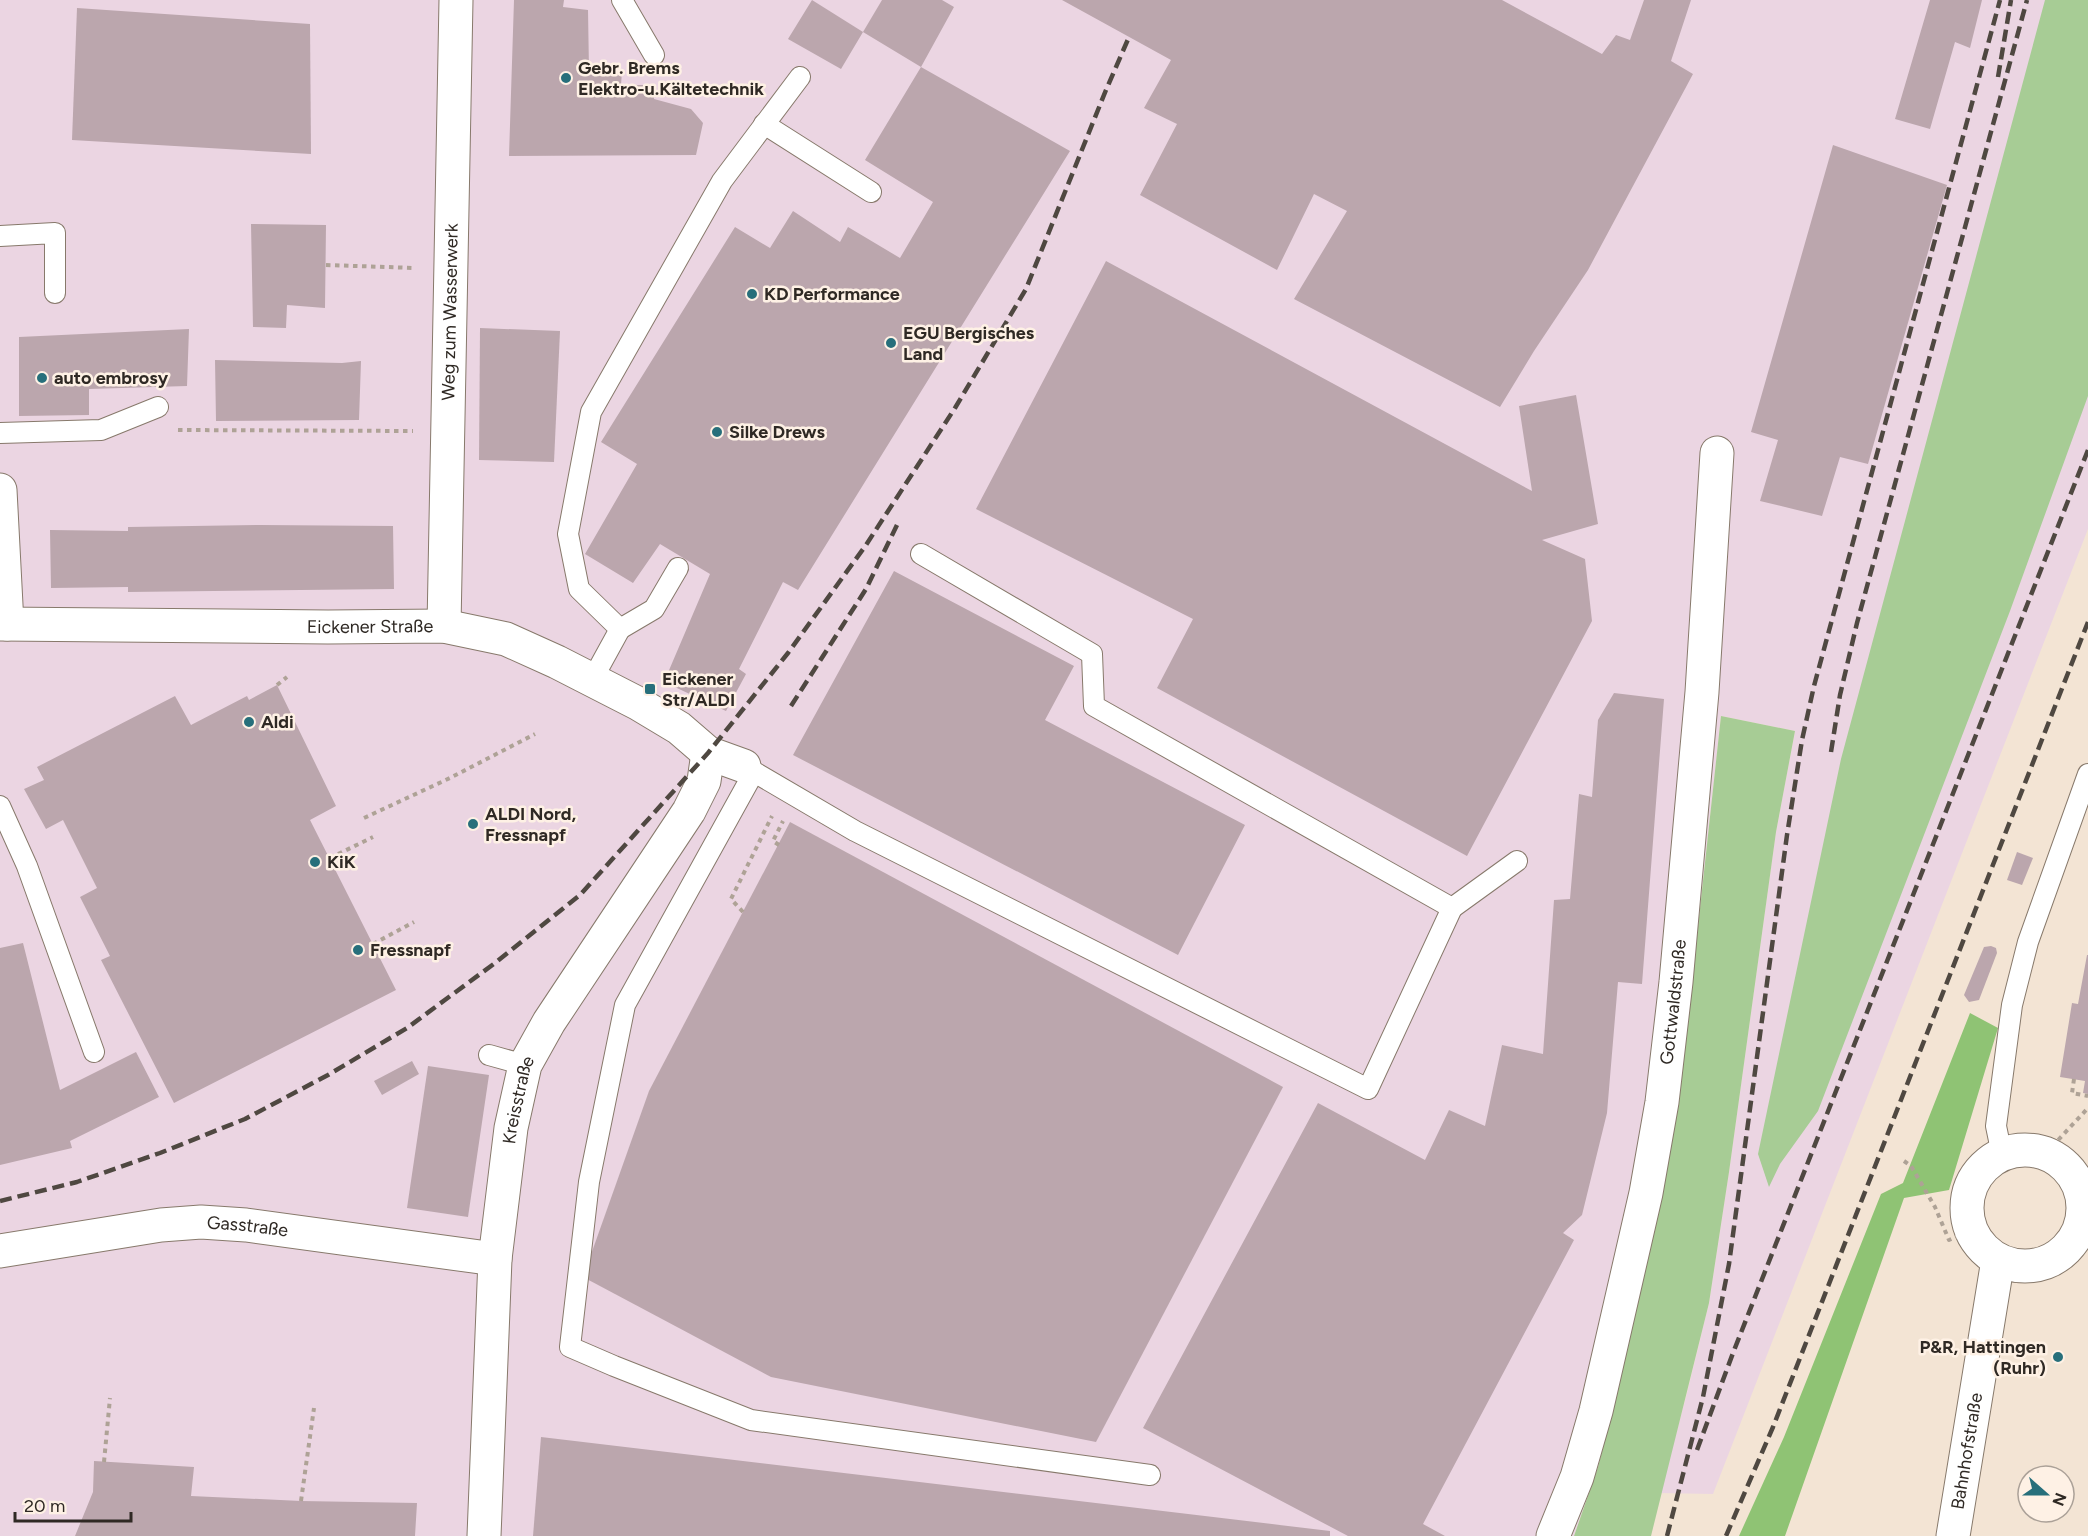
<svg xmlns="http://www.w3.org/2000/svg" width="2088" height="1536" font-family="Figtree,sans-serif">
  <rect width="100%" height="100%" fill="#f3e4d4"/>
  <!-- industrial -->
  <path fill="#ebd5e2" d="M 0,0 L 2088,0 L 2088,529 L 1713,1494 L 1660,1493 L 1686,1397 L 1709,1303 L 1729,1172 L 1776,832 L 1795,731 L 1721,716 L 1679,1101 L 1662,1192 L 1608,1428 L 1598,1467 L 1574,1536 L 0,1536 Z"/>
  <!-- green -->
  <g fill="#a7cc95">
    <path d="M 2045,0 L 2088,0 L 2088,396 L 2010,611 L 1818,1111 L 1780,1164 L 1769,1187 L 1758,1154 L 1841,759 Z"/>
    <path d="M 1721,716 L 1795,731 L 1776,832 L 1729,1172 L 1709,1303 L 1651,1536 L 1574,1536 L 1598,1467 L 1608,1428 L 1662,1192 L 1679,1101 Z"/>
  </g>
  <!-- forest -->
  <path fill="#8fc374" d="M 1970,1013 L 1998,1028 L 1949,1190 L 1904,1198 L 1785,1536 L 1739,1536 L 1784,1437 L 1881,1194 L 1903,1183 Z"/>
  <!-- building -->
  <g fill="#bba6ad">
    <path d="M 514,0 L 564,0 L 563,7 L 588,10 L 589,71 L 622,71 L 621,85 L 655,85 L 654,99 L 691,109 L 703,123 L 696,155 L 509,156 Z"/>
    <path d="M 812,0 L 863,32 L 882,0 L 942,0 L 954,7 L 921,67 L 1070,151 L 798,590 L 783,582 L 739,669 L 746,674 L 726,711 L 664,682 L 710,574 L 660,544 L 633,583 L 585,554 L 637,464 L 601,442 L 735,227 L 770,248 L 793,211 L 840,242 L 848,227 L 900,258 L 933,202 L 865,160 L 921,67 L 863,32 L 841,69 L 788,39 Z"/>
    <path d="M 1062,0 L 1502,0 L 1602,54 L 1616,35 L 1630,40 L 1644,0 L 1691,0 L 1671,61 L 1693,74 L 1588,270 L 1534,351 L 1500,407 L 1294,299 L 1347,211 L 1314,194 L 1277,270 L 1140,195 L 1177,124 L 1144,108 L 1171,60 Z"/>
    <path d="M 1930,0 L 1982,0 L 1970,48 L 1955,42 L 1930,129 L 1895,119 Z"/>
    <path d="M 77,8 L 310,24 L 311,154 L 72,140 Z"/>
    <path d="M 1833,145 L 1947,185 L 1868,464 L 1840,457 L 1822,516 L 1760,501 L 1778,440 L 1751,432 Z"/>
    <path d="M 251,224 L 326,225 L 325,308 L 287,305 L 286,328 L 253,327 Z"/>
    <path d="M 1106,261 L 1532,491 L 1519,406 L 1576,395 L 1598,524 L 1542,540 L 1585,559 L 1592,621 L 1467,856 L 1157,688 L 1193,619 L 976,509 Z"/>
    <path d="M 480,328 L 560,331 L 554,462 L 479,460 Z"/>
    <path d="M 189,329 L 187,386 L 89,389 L 89,415 L 19,416 L 19,337 Z"/>
    <path d="M 215,360 L 342,363 L 361,361 L 359,420 L 216,421 Z"/>
    <path d="M 261,525 L 393,526 L 394,589 L 128,592 L 128,587 L 51,588 L 50,530 L 128,531 L 128,527 Z"/>
    <path d="M 894,571 L 1074,666 L 1045,720 L 1245,825 L 1178,955 L 793,755 Z"/>
    <path d="M 277,685 L 336,806 L 310,820 L 396,990 L 174,1103 L 101,960 L 110,956 L 80,897 L 97,888 L 63,820 L 46,829 L 24,789 L 44,780 L 37,767 L 175,696 L 191,725 L 247,696 L 249,700 Z"/>
    <path d="M 1614,693 L 1664,699 L 1642,984 L 1618,982 L 1607,1113 L 1582,1215 L 1563,1233 L 1574,1240 L 1423,1524 L 1445,1536 L 1348,1536 L 1143,1428 L 1318,1103 L 1425,1160 L 1449,1110 L 1485,1126 L 1502,1045 L 1543,1054 L 1554,900 L 1570,899 L 1579,794 L 1592,797 L 1598,720 Z"/>
    <path d="M 790,822 L 1283,1087 L 1096,1442 L 771,1377 L 583,1277 L 649,1091 Z"/>
    <path d="M 2017,852 L 2033,858 L 2022,885 L 2007,880 Z"/>
    <path d="M 23,943 L 60,1090 L 136,1052 L 159,1097 L 70,1141 L 72,1148 L 0,1165 L 0,948 Z"/>
    <path d="M 1991,946 L 1996,948 L 1997,953 L 1979,1000 L 1969,1002 L 1964,995 L 1984,947 Z"/>
    <path d="M 2087,955 L 2088,955 L 2088,1094 L 2083,1093 L 2085,1081 L 2060,1077 L 2072,1003 L 2078,1004 Z"/>
    <path d="M 412,1061 L 419,1074 L 382,1095 L 374,1081 Z"/>
    <path d="M 428,1066 L 489,1075 L 468,1217 L 407,1208 Z"/>
    <path d="M 541,1437 L 1330,1531 L 1330,1536 L 533,1536 Z"/>
    <path d="M 94,1461 L 194,1467 L 191,1496 L 301,1501 L 417,1503 L 415,1536 L 75,1536 L 93,1492 Z"/>
  </g>
  <g fill="none" stroke-linecap="round" stroke-linejoin="round">
    <defs>
      <g id="lane">
        <path d="M 622,0 L 654,55"/>
        <path d="M 764,124 L 871,192"/>
        <path d="M 0,236 L 55,233 L 55,293"/>
        <path d="M 0,433 L 101,430 L 158,407"/>
        <path d="M 921,554 L 1092,654 L 1094,706 L 1452,908 L 1517,861"/>
        <path d="M 620,629 L 654,609 L 678,568"/>
        <path d="M 592,680 L 620,629 L 579,589 L 568,534 L 591,412 L 722,181 L 800,77"/>
        <path d="M 744,766 L 855,831 L 1368,1089 L 1452,908"/>
        <path d="M 754,772 L 625,1005 L 589,1182 L 570,1347 L 614,1366 L 751,1420 L 1150,1475"/>
        <path d="M 0,806 L 27,866 L 94,1052"/>
        <path d="M 489,1055 L 525,1065"/>
        <path d="M 2002,1155 L 1996,1126 L 2012,1005 L 2028,942 L 2088,774"/>
      </g>
      <g id="street">
        <path d="M 0,490 L 7,624"/>
        <path id="s1" d="M 0,624 L 328,627 L 444,626 L 506,639 L 557,662 L 639,704 L 679,728 L 708,753 L 744,766"/>
        <path id="s2" d="M 444,626 L 456,0"/>
        <circle cx="2025" cy="1208" r="58"/>
        <path id="s3" d="M 0,1251 L 161,1225 L 201,1222 L 246,1225 L 495,1259"/>
        <path id="s4" d="M 484,1536 L 495,1259 L 511,1128 L 525,1065 L 549,1022 L 689,811 L 704,781 L 708,753"/>
        <path id="s5" d="M 1553,1536 L 1577,1477 L 1596,1411 L 1646,1193 L 1662,1102 L 1676,982 L 1702,692 L 1717,453"/>
        <path id="s6" d="M 1953,1536 L 1998,1260"/>
      </g>
    </defs>
    <!-- lane casing -->
    <use href="#lane" stroke="#87796b" stroke-width="22"/>
    <!-- street casing -->
    <use href="#street" stroke="#87796b" stroke-width="35"/>
    <!-- path -->
    <g stroke="#aea296" stroke-width="4" stroke-dasharray="4.5 4.5" stroke-linecap="butt">
      <path d="M 326,265 L 415,268"/>
      <path d="M 178,430 L 413,431"/>
      <path d="M 277,685 L 287,677"/>
      <path d="M 364,818 L 450,778 L 535,734"/>
      <path d="M 779,845 L 773,841 L 783,821"/>
      <path d="M 330,858 L 373,837"/>
      <path d="M 743,912 L 731,899 L 772,816"/>
      <path d="M 373,944 L 414,922"/>
      <path d="M 2074,1079 L 2072,1093 L 2088,1096"/>
      <path d="M 2046,1153 L 2088,1108"/>
      <path d="M 1904,1161 L 1911,1166 L 1935,1207 L 1949,1240 L 1971,1230"/>
      <path d="M 104,1462 L 110,1398"/>
      <path d="M 301,1501 L 314,1408"/>
    </g>
    <!-- lane -->
    <use href="#lane" stroke="#fff" stroke-width="20"/>
    <!-- street -->
    <use href="#street" stroke="#fff" stroke-width="33"/>
    <!-- rail -->
    <g stroke="#4f4841" stroke-width="4.5" stroke-dasharray="12 6" stroke-linecap="butt">
      <path d="M 1998,77 L 2011,0"/>
      <path d="M 791,706 L 866,589 L 898,523"/>
      <path d="M 1831,752 L 1840,695 L 1857,623 L 2027,0"/>
      <path d="M 0,1201 L 77,1182 L 160,1153 L 245,1119 L 328,1075 L 407,1028 L 495,963 L 580,895 L 708,753 L 788,653 L 866,545 L 955,408 L 1026,289 L 1106,90 L 1129,37"/>
      <path d="M 1697,1450 L 1733,1353 L 2088,450"/>
      <path d="M 1667,1536 L 1703,1397 L 1729,1264 L 1787,835 L 1802,740 L 1814,686 L 2000,0"/>
      <path d="M 1726,1536 L 1773,1427 L 2088,622"/>
    </g>
  </g>
  <!-- markers -->
  <g fill="#276f7b" stroke="#fef1e5" stroke-width="2">
    <circle cx="566" cy="78" r="6"/>
    <circle cx="752" cy="294" r="6"/>
    <circle cx="891" cy="343" r="6"/>
    <circle cx="42" cy="378" r="6"/>
    <circle cx="717" cy="432" r="6"/>
    <rect x="644" y="683" width="12" height="12" rx="3"/>
    <circle cx="249" cy="722" r="6"/>
    <circle cx="473" cy="824" r="6"/>
    <circle cx="315" cy="862" r="6"/>
    <circle cx="358" cy="950" r="6"/>
    <circle cx="2058" cy="1357" r="6"/>
  </g>
  <g text-anchor="middle" stroke-width="5" stroke-linejoin="round" paint-order="stroke">
    <!-- poi labels -->
    <g font-size="18" font-weight="bold" fill="#2f2924" stroke="#fef1e5" text-anchor="start">
      <text x="578" y="74">Gebr. Brems<tspan x="578" dy="21">Elektro-u.Kältetechnik</tspan></text>
      <text x="764" y="300">KD Performance</text>
      <text x="903" y="339">EGU Bergisches<tspan x="903" dy="21">Land</tspan></text>
      <text x="54" y="384">auto embrosy</text>
      <text x="729" y="438">Silke Drews</text>
      <text x="662" y="685">Eickener<tspan x="662" dy="21">Str/ALDI</tspan></text>
      <text x="261" y="728">Aldi</text>
      <text x="485" y="820">ALDI Nord,<tspan x="485" dy="21">Fressnapf</tspan></text>
      <text x="327" y="868">KiK</text>
      <text x="370" y="956">Fressnapf</text>
      <text x="2046" y="1353" text-anchor="end">P&amp;R, Hattingen<tspan x="2046" dy="21">(Ruhr)</tspan></text>
    </g>
    <!-- street labels -->
    <g font-size="18" fill="#2f2924" stroke="#fef1e5">
      <text dy="6" stroke="none"><textPath href="#s2" startOffset="314">Weg zum Wasserwerk</textPath></text>
      <text dy="6" stroke="none"><textPath href="#s1" startOffset="370">Eickener Straße</textPath></text>
      <text dy="6" stroke="none"><textPath href="#s5" startOffset="549">Gottwaldstraße</textPath></text>
      <text dy="6" stroke="none"><textPath href="#s4" startOffset="438">Kreisstraße</textPath></text>
      <text dy="6" stroke="none"><textPath href="#s3" startOffset="250">Gasstraße</textPath></text>
      <text dy="6" stroke="none"><textPath href="#s6" startOffset="86">Bahnhofstraße</textPath></text>
    </g>
  </g>
  <!-- north arrow -->
  <g transform="translate(2046 1494) rotate(111)"><circle r="28" fill="#fef1e5" stroke="#aba198" stroke-width="1.5"/>
  <path d="M0-4.5L10 22L0 15L-10 22Z" fill="#276f7b"/>
  <text y="-9" font-size="16" font-weight="bold" text-anchor="middle" fill="#2f2924">N</text>
  </g>
  <!-- scale -->
  <path d="M15 1512v9h116v-9" fill="none" stroke="#2f2924" stroke-width="3"/>
  <text x="24" y="1512" font-size="18" fill="#2f2924" stroke="#fef1e5" stroke-width="4.5" paint-order="stroke">20 m</text>
</svg>
